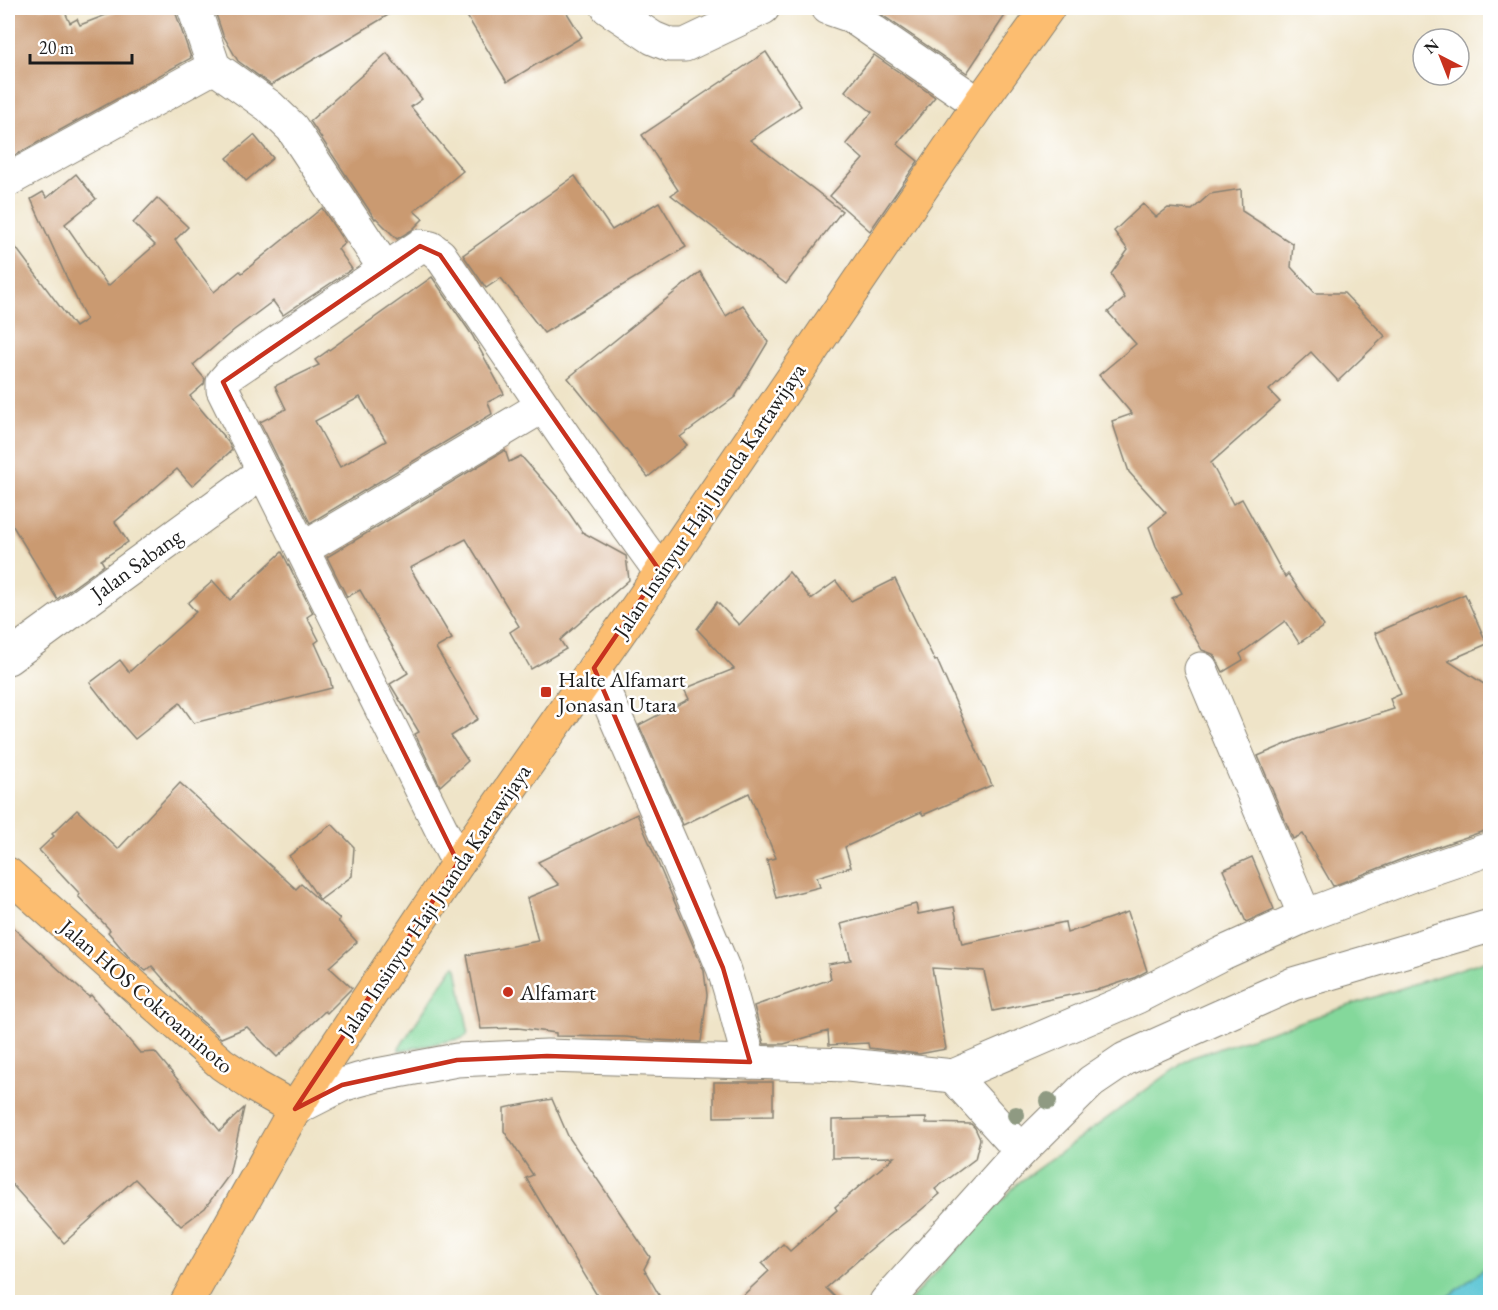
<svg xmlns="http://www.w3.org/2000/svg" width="1498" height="1310" font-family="'EB Garamond',serif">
  <rect width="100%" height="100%" fill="#fff"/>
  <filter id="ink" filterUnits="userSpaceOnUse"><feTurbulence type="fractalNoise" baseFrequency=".0167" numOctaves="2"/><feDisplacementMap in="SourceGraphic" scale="12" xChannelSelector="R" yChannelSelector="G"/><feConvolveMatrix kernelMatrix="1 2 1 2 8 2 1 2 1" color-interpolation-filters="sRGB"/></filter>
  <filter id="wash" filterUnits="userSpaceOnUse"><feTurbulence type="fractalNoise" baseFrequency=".008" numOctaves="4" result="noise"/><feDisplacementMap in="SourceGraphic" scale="24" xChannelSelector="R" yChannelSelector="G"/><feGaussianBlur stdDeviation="1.35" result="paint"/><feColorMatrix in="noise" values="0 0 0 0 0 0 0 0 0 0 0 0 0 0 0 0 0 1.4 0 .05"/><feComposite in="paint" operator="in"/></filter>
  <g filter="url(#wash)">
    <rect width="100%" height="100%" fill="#efe4c8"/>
    <!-- green -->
    <g fill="#84d89b" stroke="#507a5c" stroke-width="1.5">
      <path d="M 1490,959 L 1490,1264 L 1443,1302 L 908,1302 L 1018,1183 L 1190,1058 Z"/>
      <path d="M 455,966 L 457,968 L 468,1030 L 467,1035 L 463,1038 L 399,1051 L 399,1048 L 453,967 Z"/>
    </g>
    <!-- water -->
    <path fill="#59c4d4" stroke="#3a7078" stroke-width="1.5" d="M 1490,1264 L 1490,1302 L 1443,1302 L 1447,1298 Z"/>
    <g id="blocks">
      <!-- building -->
      <g fill="#ca9a71" fill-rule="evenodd">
        <path d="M 8,8 L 63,8 L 70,23 L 77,19 L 80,25 L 124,8 L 176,8 L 176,14 L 191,58 L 8,159 Z"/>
        <path d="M 214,8 L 400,8 L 271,85 L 238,61 L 223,35 Z"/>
        <path d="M 462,8 L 564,8 L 582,37 L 507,82 Z"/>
        <path d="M 872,8 L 1010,8 L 967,73 Z"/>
        <path d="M 766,52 L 801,106 L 750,140 L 842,211 L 786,284 L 671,195 L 678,190 L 642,135 Z"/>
        <path d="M 387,53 L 422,99 L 411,107 L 463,171 L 414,211 L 423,219 L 412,230 L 397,239 L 376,218 L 375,219 L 310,121 Z"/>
        <path d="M 874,55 L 935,97 L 897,144 L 918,161 L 870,231 L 830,196 L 863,159 L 846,144 L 872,112 L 845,91 Z"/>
        <path d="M 254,135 L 273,158 L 246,181 L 227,158 Z"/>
        <path d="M 76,174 L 96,199 L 65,224 L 108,286 L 155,245 L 133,223 L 157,198 L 188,227 L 175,240 L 214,292 L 240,271 L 242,273 L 322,208 L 345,243 L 338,249 L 352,269 L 283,315 L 273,301 L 234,330 L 193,365 L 205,379 L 204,384 L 190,396 L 228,442 L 232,450 L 192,486 L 177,469 L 115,522 L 128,542 L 101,560 L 104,565 L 57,599 L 8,518 L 8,237 L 75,327 L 86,320 L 31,199 L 43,192 L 47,198 Z"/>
        <path d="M 575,176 L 612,230 L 659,202 L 686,247 L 544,333 L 501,278 L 486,288 L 463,255 Z"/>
        <path d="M 1241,189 L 1242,211 L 1293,244 L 1291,267 L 1315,293 L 1344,293 L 1385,336 L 1338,381 L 1311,352 L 1269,390 L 1280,402 L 1211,463 L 1233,504 L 1242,499 L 1285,577 L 1288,574 L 1324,626 L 1299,643 L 1285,621 L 1240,654 L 1243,660 L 1223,672 L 1218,662 L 1213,654 L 1202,650 L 1172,598 L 1182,593 L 1156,546 L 1149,527 L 1166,513 L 1129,472 L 1112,421 L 1132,414 L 1099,375 L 1136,344 L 1108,312 L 1125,298 L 1111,274 L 1128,250 L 1114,231 L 1143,204 L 1156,217 L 1168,208 L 1192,210 L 1210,194 Z"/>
        <path d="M 700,272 L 726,316 L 743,305 L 768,342 L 735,397 L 680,437 L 687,445 L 648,477 L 568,378 Z"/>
        <path d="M 432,277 L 472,335 L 504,394 L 488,402 L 492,414 L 310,523 L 260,422 L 286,409 L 275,386 L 319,365 L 315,360 ZM 360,397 L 386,441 L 340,467 L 315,421 Z"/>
        <path d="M 505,450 L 509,462 L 521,456 L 561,501 L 582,532 L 626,556 L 629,580 L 560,640 L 566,649 L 531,669 L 510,632 L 519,626 L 466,539 L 410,568 L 452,639 L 436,648 L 478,719 L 451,736 L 468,761 L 440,786 L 415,734 L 419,732 L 390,684 L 408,673 L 360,590 L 347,597 L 327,557 Z"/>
        <path d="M 282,552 L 313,613 L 307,617 L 319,640 L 315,643 L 329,674 L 332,688 L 194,723 L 180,703 L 135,739 L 121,723 L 90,683 L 120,660 L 129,672 L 196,612 L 188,603 L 213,581 L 230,600 Z"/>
        <path d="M 789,572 L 811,599 L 836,581 L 851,601 L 895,579 L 935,661 L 937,660 L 992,785 L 923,815 L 921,812 L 845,847 L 851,867 L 817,877 L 820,887 L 776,898 L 767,860 L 776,858 L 749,793 L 683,825 L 639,725 L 689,699 L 684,689 L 734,669 L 697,629 L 717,602 L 739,625 Z"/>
        <path d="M 1465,594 L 1487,644 L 1448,661 L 1484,684 L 1491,696 L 1491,746 L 1484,753 L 1491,789 L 1491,831 L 1484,831 L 1410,856 L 1333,886 L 1303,834 L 1293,839 L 1258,756 L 1298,739 L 1394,709 L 1390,699 L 1401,694 L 1375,633 Z"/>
        <path d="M 180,783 L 296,889 L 301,884 L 340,919 L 338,921 L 357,942 L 329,967 L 352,988 L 327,1013 L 325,1011 L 277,1057 L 247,1027 L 221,1038 L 194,1014 L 152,966 L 146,971 L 128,956 L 108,932 L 110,930 L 78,896 L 80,894 L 39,850 L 54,836 L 52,834 L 77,810 L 118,849 Z"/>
        <path d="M 637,814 L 704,971 L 707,995 L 701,1042 L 654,1040 L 625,1037 L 556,1036 L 556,1033 L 518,1028 L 481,1029 L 467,955 L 538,941 L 527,898 L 559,885 L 538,862 Z"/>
        <path d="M 332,824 L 354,847 L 352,876 L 320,900 L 289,856 Z"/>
        <path d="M 1252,857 L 1274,909 L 1246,922 L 1223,870 Z"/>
        <path d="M 916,904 L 918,914 L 954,907 L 962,944 L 1065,922 L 1067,933 L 1128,912 L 1147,971 L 1134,978 L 1104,988 L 993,1011 L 984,971 L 932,968 L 946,1049 L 919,1054 L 869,1048 L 868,1043 L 829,1045 L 828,1031 L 784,1044 L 764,1044 L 754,1006 L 831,979 L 828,964 L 851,960 L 841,924 Z"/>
        <path d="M 8,923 L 89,997 L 91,995 L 140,1053 L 155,1052 L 220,1131 L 244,1108 L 229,1175 L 205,1208 L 181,1226 L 135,1179 L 64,1243 L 8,1180 Z"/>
        <path d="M 714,1082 L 773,1082 L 773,1116 L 714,1117 Z"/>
        <path d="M 552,1099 L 568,1136 L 650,1257 L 644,1269 L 663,1302 L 601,1302 L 526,1178 L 533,1175 L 504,1131 L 504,1108 Z"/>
        <path d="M 926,1118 L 926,1123 L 971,1124 L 975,1128 L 980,1139 L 975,1159 L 935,1189 L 940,1194 L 915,1215 L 878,1243 L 826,1288 L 840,1302 L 736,1302 L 769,1271 L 762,1264 L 783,1244 L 790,1251 L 837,1210 L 835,1207 L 894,1157 L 832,1158 L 832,1120 Z"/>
      </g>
    </g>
  </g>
  <g filter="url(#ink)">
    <use href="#blocks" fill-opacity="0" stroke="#868072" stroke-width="1.5"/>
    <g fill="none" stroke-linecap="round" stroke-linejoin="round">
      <defs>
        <g id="minor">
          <path d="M 194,8 L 214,67 L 269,106 L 292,128 L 385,269"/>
          <path d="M 608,8 L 653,38 L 670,45 L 685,45 L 763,8"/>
          <path d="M 828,8 L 851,16 L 979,104"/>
          <path d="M 8,180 L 214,67"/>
          <path d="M 303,549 L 543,406"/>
          <path d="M 8,658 L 264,471"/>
          <path d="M 594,668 L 672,846 L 723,968 C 734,999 740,1031 750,1062"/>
          <path d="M 1201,669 L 1305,916"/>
          <path d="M 458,863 L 223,390 L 223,382 L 230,374 L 420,246 L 431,248 L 440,255 L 601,490 L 660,571"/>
          <path d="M 295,1109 L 342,1085 L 358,1080 L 377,1075 L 457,1060 L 547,1056 L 848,1065 L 953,1076 L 1137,997 L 1223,953 L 1305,916 L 1416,874 L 1490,849"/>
          <path d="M 1021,1151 L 1091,1082 L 1125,1059 L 1293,984 L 1490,926"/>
          <path d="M 886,1302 L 1021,1151 L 953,1076"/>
        </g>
        <g id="major">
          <path d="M 8,874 L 222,1064 L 256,1087 L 295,1109"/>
          <path d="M 187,1302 L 295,1109 L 319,1072 L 458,863 L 642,600 L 979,104 L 1048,8"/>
        </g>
      </defs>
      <!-- minor casing -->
      <use href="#minor" stroke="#868072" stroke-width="35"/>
      <!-- major casing -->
      <use href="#major" stroke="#868072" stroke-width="35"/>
      <!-- minor -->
      <use href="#minor" stroke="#fff" stroke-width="33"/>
      <!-- major -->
      <use href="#major" stroke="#fcbd6f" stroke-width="33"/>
    </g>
    <!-- trees -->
    <g fill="#8f9a82">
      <circle cx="1048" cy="1101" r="9"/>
      <circle cx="1016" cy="1115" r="9"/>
    </g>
  </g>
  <!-- marked area -->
  <path fill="none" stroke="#c8321e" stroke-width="4.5" stroke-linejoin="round" d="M 420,246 L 440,255 L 660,571 L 594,668 L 723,968 L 750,1062 L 547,1056 L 457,1060 L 342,1085 L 295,1109 L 458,863 L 223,382 Z"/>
  <!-- markers -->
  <g fill="#c8321e" stroke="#fff" stroke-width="2">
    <rect x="540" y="686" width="12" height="12" rx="3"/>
    <circle cx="508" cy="992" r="6"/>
  </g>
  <g text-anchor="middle" stroke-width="5" stroke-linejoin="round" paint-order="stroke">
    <!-- street labels -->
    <g font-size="22" fill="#1c1c1c" stroke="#fff">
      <text transform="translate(709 500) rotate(-56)" y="8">Jalan Insinyur Haji Juanda Kartawijaya</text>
      <text transform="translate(136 564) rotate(-36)" y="8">Jalan Sabang</text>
      <text transform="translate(434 901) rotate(-56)" y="8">Jalan Insinyur Haji Juanda Kartawijaya</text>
      <text transform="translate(147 996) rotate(41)" y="8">Jalan HOS Cokroaminoto</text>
    </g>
    <!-- poi labels -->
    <g font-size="22" fill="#1c1c1c" stroke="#fff" text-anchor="start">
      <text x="558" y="687">Halte Alfamart<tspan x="558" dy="25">Jonasan Utara</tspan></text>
      <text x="520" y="1000">Alfamart</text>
    </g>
  </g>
  <!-- margin -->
  <rect width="1498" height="1310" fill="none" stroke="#fff" stroke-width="30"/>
  <!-- north arrow -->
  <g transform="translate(1441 57) rotate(318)"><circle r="28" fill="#ffffff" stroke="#a4a4a4" stroke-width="1.5"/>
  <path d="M0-4.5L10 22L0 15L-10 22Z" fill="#c8321e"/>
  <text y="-9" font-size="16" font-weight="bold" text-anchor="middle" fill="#1c1c1c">N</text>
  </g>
  <!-- scale -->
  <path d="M30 54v9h102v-9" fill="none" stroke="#1c1c1c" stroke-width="3"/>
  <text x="39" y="54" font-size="18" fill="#1c1c1c" stroke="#ffffff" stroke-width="4.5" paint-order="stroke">20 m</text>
</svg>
